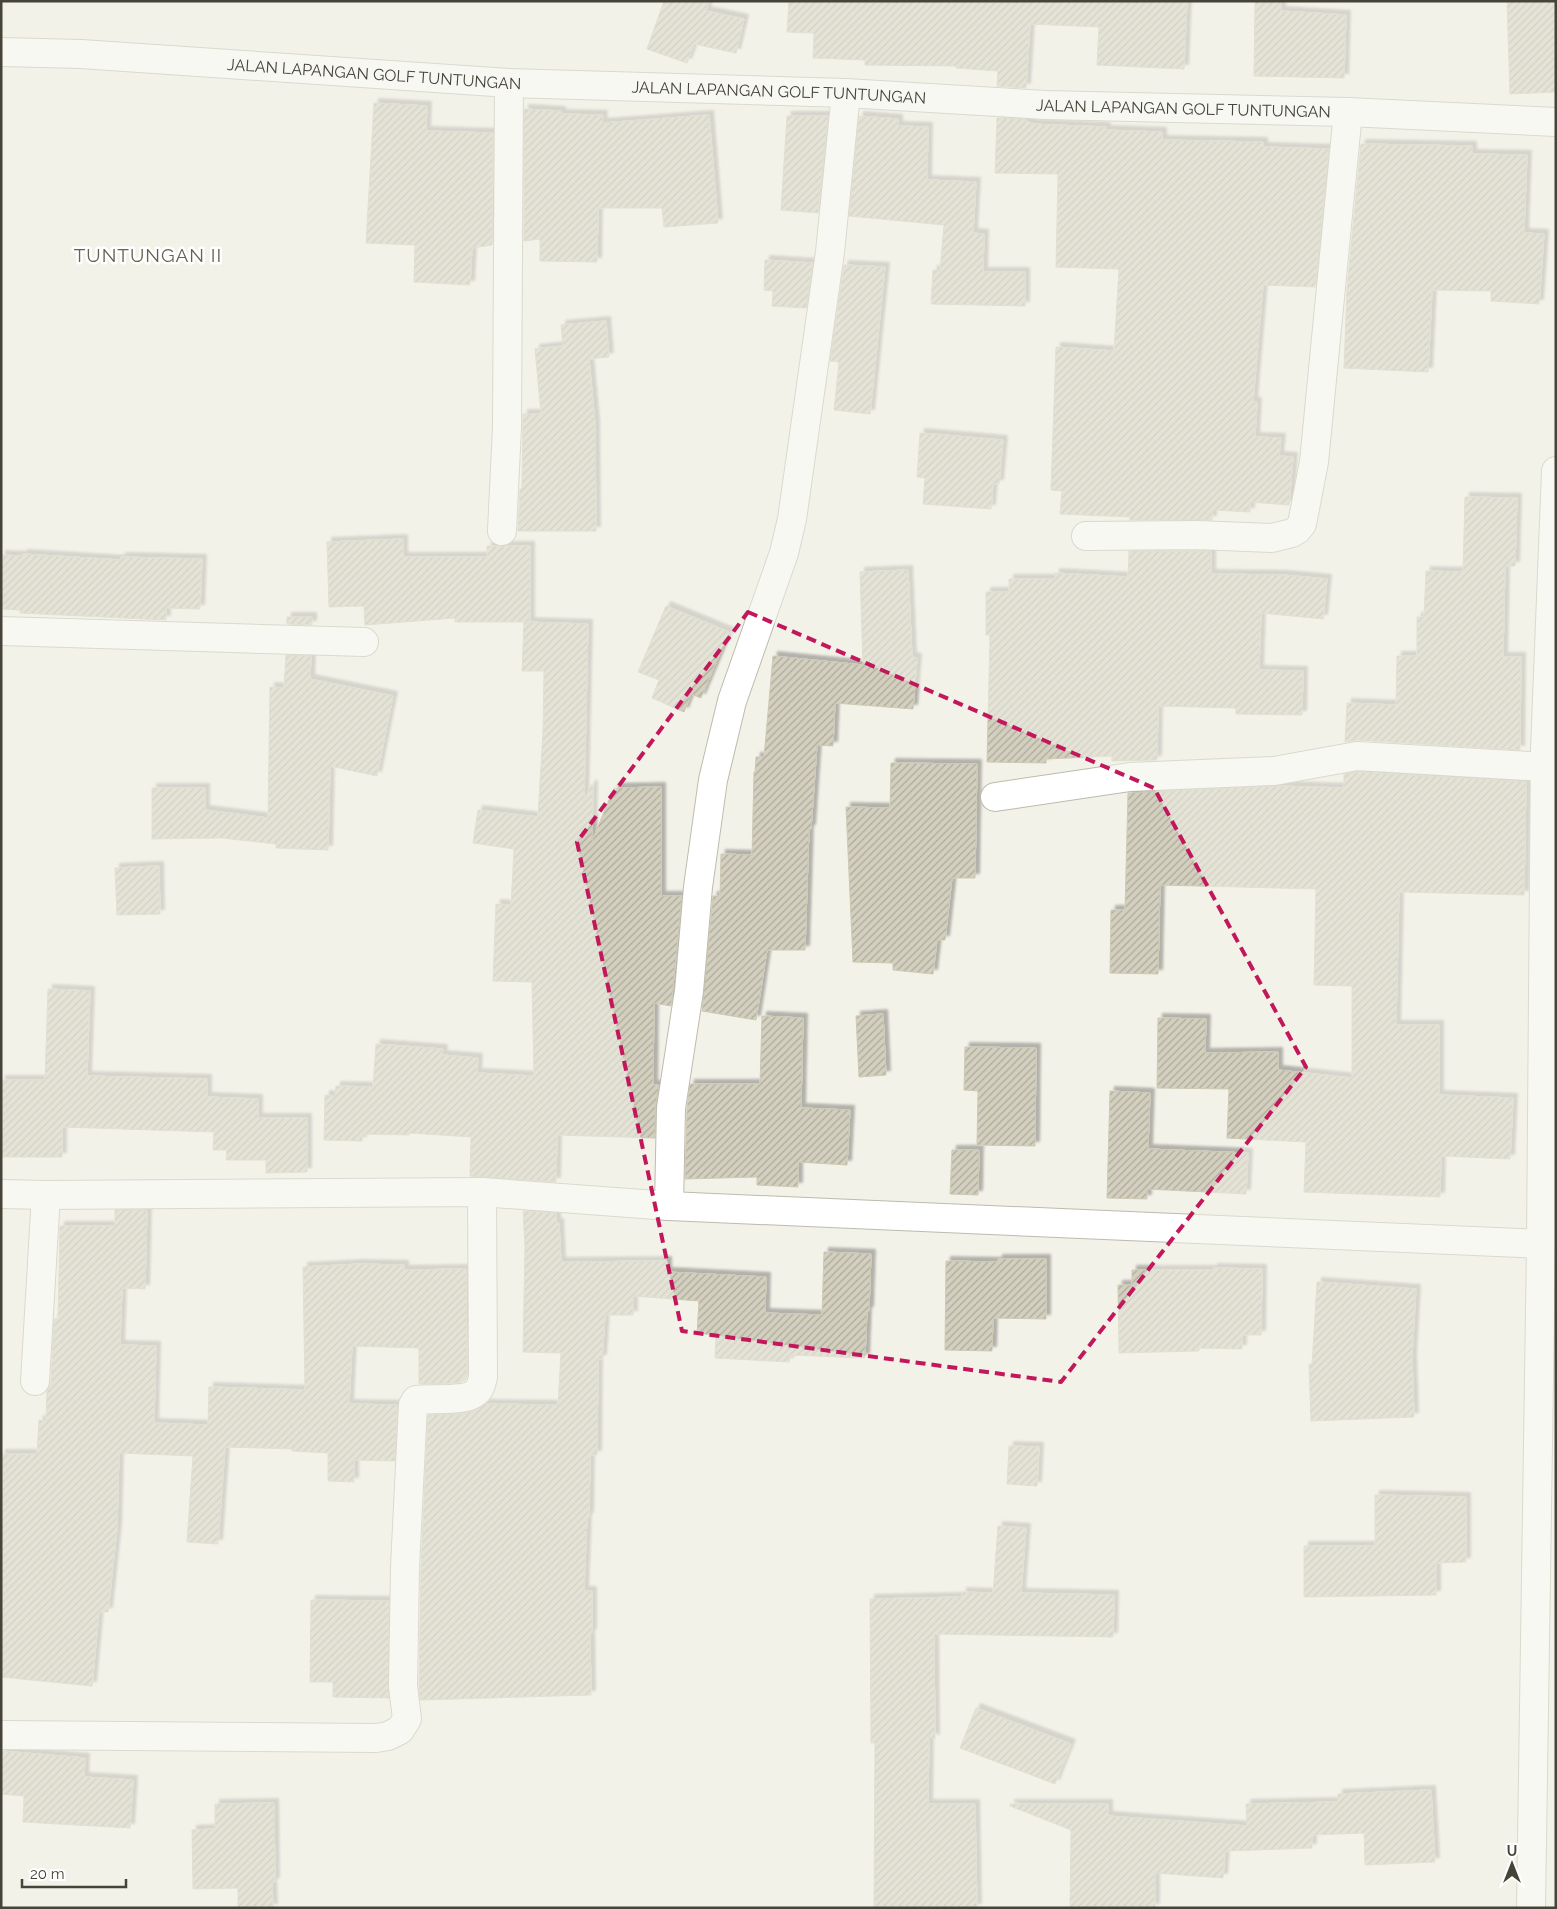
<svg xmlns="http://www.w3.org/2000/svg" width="1557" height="1909" font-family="Raleway,sans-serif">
  <defs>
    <pattern id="building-hatch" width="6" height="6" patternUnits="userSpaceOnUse" patternTransform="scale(1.25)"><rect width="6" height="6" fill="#d3d0bf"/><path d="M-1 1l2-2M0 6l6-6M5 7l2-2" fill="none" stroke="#adaa9c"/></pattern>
    <filter id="shadow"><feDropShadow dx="4.5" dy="-4.5" stdDeviation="1" flood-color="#0004"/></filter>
  </defs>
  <rect width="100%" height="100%" fill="#f3f2e9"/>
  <!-- building -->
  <g fill="url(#building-hatch)" stroke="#cdc9b3" filter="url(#shadow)">
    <path d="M 664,1 L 709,1 L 706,11 L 744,19 L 736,53 L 694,44 L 687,63 L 647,49 Z"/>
    <path d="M 789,1 L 1187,1 L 1184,69 L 1097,65 L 1099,27 L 1030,24 L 1026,88 L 997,86 L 998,71 L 956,68 L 956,66 L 865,65 L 865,60 L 813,58 L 814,33 L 787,32 Z"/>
    <path d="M 1255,1 L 1281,1 L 1281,11 L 1346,15 L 1344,78 L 1254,76 Z"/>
    <path d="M 1507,1 L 1556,1 L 1556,92 L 1510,94 Z"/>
    <path d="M 374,103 L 427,106 L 426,131 L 493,133 L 492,245 L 472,248 L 470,285 L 414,282 L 415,245 L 366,243 Z"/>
    <path d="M 524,109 L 561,111 L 561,114 L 603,115 L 602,123 L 709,115 L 718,223 L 664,227 L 662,208 L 598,208 L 597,262 L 540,261 L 540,239 L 524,241 Z"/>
    <path d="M 787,116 L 828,116 L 818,213 L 781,210 Z"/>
    <path d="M 859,116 L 898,119 L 898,126 L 928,127 L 927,180 L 976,182 L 973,233 L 984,234 L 983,272 L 1025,272 L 1025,306 L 931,304 L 933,270 L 940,271 L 944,225 L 849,216 Z"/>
    <path d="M 997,118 L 1025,119 L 1024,121 L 1030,122 L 1030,124 L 1106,127 L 1105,130 L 1162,132 L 1162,140 L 1263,142 L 1263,147 L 1329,149 L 1315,287 L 1263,285 L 1253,402 L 1257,402 L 1255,437 L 1281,438 L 1279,456 L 1293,457 L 1289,505 L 1250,502 L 1250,512 L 1212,510 L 1212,520 L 1130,520 L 1130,517 L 1060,514 L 1062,491 L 1051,490 L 1056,347 L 1114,351 L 1119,270 L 1117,269 L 1056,267 L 1058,174 L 995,173 Z"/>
    <path d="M 1361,144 L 1472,146 L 1472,154 L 1527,155 L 1524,233 L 1544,234 L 1539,304 L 1491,301 L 1491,291 L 1432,290 L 1428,372 L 1344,368 L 1347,289 Z"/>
    <path d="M 765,260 L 813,263 L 806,308 L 772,306 L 773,291 L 764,290 Z"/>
    <path d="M 844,265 L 885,267 L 870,414 L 834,410 L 839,362 L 830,361 Z"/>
    <path d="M 606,321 L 609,357 L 589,359 L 595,424 L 596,531 L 518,531 L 520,489 L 522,489 L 523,414 L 541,414 L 535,349 L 563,346 L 561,325 Z"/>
    <path d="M 920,433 L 1003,440 L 999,484 L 993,484 L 991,509 L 923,504 L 925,478 L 917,477 Z"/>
    <path d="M 1465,497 L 1517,498 L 1515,566 L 1505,566 L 1503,657 L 1521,657 L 1520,750 L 1358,740 L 1345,742 L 1347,703 L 1396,705 L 1397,656 L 1417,656 L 1417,617 L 1424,617 L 1426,571 L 1463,572 Z"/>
    <path d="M 403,539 L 403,557 L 487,557 L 487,546 L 530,546 L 530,622 L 455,622 L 455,618 L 365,625 L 364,606 L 329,607 L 327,542 Z"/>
    <path d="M 1129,551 L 1211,551 L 1211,574 L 1284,575 L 1327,579 L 1323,619 L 1261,613 L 1259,670 L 1303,671 L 1302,715 L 1236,714 L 1236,708 L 1158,706 L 1157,760 L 1112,761 L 1112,756 L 1046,759 L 1046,763 L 987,762 L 990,635 L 986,635 L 986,592 L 1009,592 L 1009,579 L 1055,579 L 1055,573 L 1128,577 Z"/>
    <path d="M 23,554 L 121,560 L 121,557 L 202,559 L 200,609 L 166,608 L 166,620 L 20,613 L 20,610 L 1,609 L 1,555 L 23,556 Z"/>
    <path d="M 908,570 L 912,657 L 917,658 L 913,709 L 835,703 L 833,746 L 817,745 L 811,829 L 809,829 L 805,950 L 767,950 L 756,1020 L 702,1011 L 713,896 L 720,896 L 721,854 L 752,855 L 754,772 L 755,772 L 756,757 L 764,757 L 773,656 L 863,665 L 860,572 Z"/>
    <path d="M 666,606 L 729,632 L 701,698 L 691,694 L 684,712 L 652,698 L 659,680 L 638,672 Z"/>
    <path d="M 287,617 L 312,617 L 312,625 L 287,624 Z"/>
    <path d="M 524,622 L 588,624 L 584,802 L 591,785 L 593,785 L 592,841 L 614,788 L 661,787 L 661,896 L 682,896 L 671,1006 L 654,1003 L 653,1085 L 659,1085 L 655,1108 L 655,1138 L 557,1135 L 556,1182 L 470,1176 L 471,1137 L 410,1133 L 409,1135 L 362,1134 L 362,1141 L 324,1140 L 325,1095 L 335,1096 L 336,1086 L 373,1087 L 376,1044 L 443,1049 L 442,1055 L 478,1058 L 477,1073 L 534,1076 L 532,982 L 493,981 L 496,904 L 511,905 L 514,849 L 473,843 L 478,810 L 538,817 L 543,731 L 544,671 L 522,671 Z"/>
    <path d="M 286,655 L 311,656 L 310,679 L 393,696 L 377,776 L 330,766 L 328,850 L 276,848 L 276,844 L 222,838 L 152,839 L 152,788 L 205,788 L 205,810 L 268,818 L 270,687 L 284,688 Z"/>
    <path d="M 891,763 L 977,764 L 975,878 L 952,878 L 945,940 L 937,940 L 933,974 L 893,970 L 893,963 L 853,962 L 846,807 L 890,808 Z"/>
    <path d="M 1358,772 L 1526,782 L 1524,895 L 1399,892 L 1396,1025 L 1439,1025 L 1439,1095 L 1513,1098 L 1510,1159 L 1441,1156 L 1440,1197 L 1304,1192 L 1306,1142 L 1227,1138 L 1229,1089 L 1157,1088 L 1158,1018 L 1206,1019 L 1205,1053 L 1278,1052 L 1278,1070 L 1352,1078 L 1352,986 L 1314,985 L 1316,889 L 1160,885 L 1158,974 L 1110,973 L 1111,910 L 1125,910 L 1128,793 L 1279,786 L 1344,788 L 1344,774 Z"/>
    <path d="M 159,866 L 160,914 L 117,915 L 115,868 Z"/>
    <path d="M 48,989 L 90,991 L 87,1076 L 207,1079 L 207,1097 L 258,1099 L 258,1118 L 307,1118 L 307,1172 L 266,1173 L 266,1160 L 226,1160 L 227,1150 L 213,1150 L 214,1132 L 62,1127 L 62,1157 L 1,1157 L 1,1080 L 45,1080 Z"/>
    <path d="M 883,1014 L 886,1075 L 859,1077 L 856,1016 Z"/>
    <path d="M 762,1016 L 803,1018 L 801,1108 L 850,1110 L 847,1165 L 798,1162 L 798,1187 L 757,1185 L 757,1177 L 685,1179 L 687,1109 L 690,1084 L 760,1084 Z"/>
    <path d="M 965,1047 L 1036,1048 L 1035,1146 L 977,1145 L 978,1091 L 964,1090 Z"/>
    <path d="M 1110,1091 L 1150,1093 L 1148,1149 L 1248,1153 L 1246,1194 L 1147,1189 L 1147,1199 L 1107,1198 Z"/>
    <path d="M 952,1150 L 979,1150 L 978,1195 L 950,1194 Z"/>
    <path d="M 115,1210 L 147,1210 L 145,1289 L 122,1288 L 120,1345 L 156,1346 L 154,1423 L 208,1425 L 209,1387 L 305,1390 L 303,1267 L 359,1264 L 404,1265 L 404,1270 L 466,1269 L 467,1376 L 465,1380 L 457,1383 L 419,1384 L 419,1348 L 352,1346 L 349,1404 L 397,1405 L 395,1461 L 354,1460 L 354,1482 L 328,1481 L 328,1453 L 292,1451 L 292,1449 L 225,1447 L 218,1544 L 187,1542 L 193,1456 L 119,1453 L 117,1528 L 108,1612 L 99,1612 L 92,1686 L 1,1677 L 1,1454 L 37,1454 L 39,1420 L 46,1421 L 47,1391 L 51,1382 L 54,1319 L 58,1319 L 60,1226 L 115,1226 Z"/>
    <path d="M 523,1211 L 556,1213 L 556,1223 L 559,1223 L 561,1262 L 667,1261 L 667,1272 L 766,1277 L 765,1313 L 822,1315 L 824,1252 L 871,1254 L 869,1311 L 867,1311 L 865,1358 L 790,1355 L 789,1362 L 715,1358 L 716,1335 L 697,1334 L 699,1301 L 633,1296 L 633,1315 L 605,1315 L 602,1359 L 598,1359 L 597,1455 L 590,1455 L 589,1517 L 587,1517 L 584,1591 L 592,1591 L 592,1633 L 590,1633 L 591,1695 L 420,1700 L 419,1685 L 421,1568 L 428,1415 L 462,1414 L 473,1411 L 485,1404 L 558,1405 L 561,1353 L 523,1352 L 525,1247 Z"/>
    <path d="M 998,1259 L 1046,1259 L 1046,1319 L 993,1318 L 992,1351 L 945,1350 L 946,1261 L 998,1262 Z"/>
    <path d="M 1213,1268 L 1262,1269 L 1261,1335 L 1242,1335 L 1242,1349 L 1199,1348 L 1199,1351 L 1119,1353 L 1118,1285 L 1132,1285 L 1132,1270 L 1213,1270 Z"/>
    <path d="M 1317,1282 L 1416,1289 L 1412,1357 L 1414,1417 L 1311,1421 L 1309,1364 L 1312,1364 Z"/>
    <path d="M 1009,1446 L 1039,1447 L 1037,1486 L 1007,1484 Z"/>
    <path d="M 1375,1495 L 1466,1497 L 1466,1562 L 1436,1563 L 1436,1595 L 1304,1597 L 1304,1546 L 1375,1546 Z"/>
    <path d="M 998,1526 L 1026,1528 L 1021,1593 L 1114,1595 L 1113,1637 L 934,1634 L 935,1739 L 929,1736 L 928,1804 L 936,1804 L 936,1806 L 937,1804 L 975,1804 L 977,1908 L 874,1908 L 875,1743 L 871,1743 L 870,1599 L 962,1597 L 962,1592 L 993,1593 Z"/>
    <path d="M 311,1600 L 389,1601 L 389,1698 L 333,1697 L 333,1682 L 310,1682 Z"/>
    <path d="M 976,1708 L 1071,1744 L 1055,1784 L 960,1748 Z"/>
    <path d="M 1,1751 L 85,1758 L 84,1777 L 133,1780 L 130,1828 L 23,1822 L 24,1796 L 1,1794 Z"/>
    <path d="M 1431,1790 L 1435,1862 L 1365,1865 L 1364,1833 L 1312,1835 L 1312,1848 L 1225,1851 L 1223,1878 L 1155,1873 L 1155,1908 L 1070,1908 L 1071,1830 L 1010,1806 L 1010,1804 L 1108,1804 L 1108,1816 L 1247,1826 L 1246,1804 L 1338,1802 L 1338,1794 Z"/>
    <path d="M 274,1803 L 275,1882 L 272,1882 L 273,1908 L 238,1908 L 238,1888 L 193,1889 L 192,1830 L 215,1829 L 215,1804 Z"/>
  </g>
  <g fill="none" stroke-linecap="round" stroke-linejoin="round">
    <defs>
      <g id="minor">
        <path d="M 502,531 L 507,427 L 509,83"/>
        <path d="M 1086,536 L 1197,535 L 1272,538 L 1292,533 L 1297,530 L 1302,524 L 1314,462 L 1348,112"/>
        <path d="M 1,631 L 364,642"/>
        <path d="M 995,797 L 1130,777 L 1274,771 L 1357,756 L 1545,767"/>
        <path d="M 1,1194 L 46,1195 L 482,1192 L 669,1206 L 1541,1244"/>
        <path d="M 669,1206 L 671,1108 L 689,991 L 698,887 L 713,780 L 732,701 L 784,553 L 792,519 L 830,252 L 846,93"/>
        <path d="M 35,1381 L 46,1195"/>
        <path d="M 1,1735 L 376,1738 L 388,1736 L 400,1730 L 407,1719 L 403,1686 L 405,1567 L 413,1405 L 416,1400 C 432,1397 469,1404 479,1389 C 481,1386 482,1381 483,1377 L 482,1192"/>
        <path d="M 1531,1908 L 1541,1244 L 1545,750 L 1556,471"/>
      </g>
      <g id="tertiary">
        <path id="s1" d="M 1,52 L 81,54 L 509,83 L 846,93 L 1046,105 L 1348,112 L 1556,122"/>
      </g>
    </defs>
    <!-- minor casing -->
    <use href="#minor" stroke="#bdbbac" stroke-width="30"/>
    <!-- tertiary casing -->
    <use href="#tertiary" stroke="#bdbbac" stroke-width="30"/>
    <!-- minor -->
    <use href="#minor" stroke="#fff" stroke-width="28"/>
    <!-- tertiary -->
    <use href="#tertiary" stroke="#fff" stroke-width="28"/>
  </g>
  <!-- marked area -->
  <path d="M0 0H1557V1909H0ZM 748,612 L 1154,788 L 1306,1067 L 1061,1382 L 682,1331 L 577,842 Z" fill="#f3f2e9" fill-opacity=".55" fill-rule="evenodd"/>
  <path fill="none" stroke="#c2185b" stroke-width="4" stroke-dasharray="10 6" stroke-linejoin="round" d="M 748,612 L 1154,788 L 1306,1067 L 1061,1382 L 682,1331 L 577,842 Z"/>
  <g text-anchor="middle" stroke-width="5" stroke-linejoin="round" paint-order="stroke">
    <!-- street labels -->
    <g font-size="16" fill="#464338" stroke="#fff">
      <text dy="6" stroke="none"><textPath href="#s1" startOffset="374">JALAN LAPANGAN GOLF TUNTUNGAN</textPath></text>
      <text dy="6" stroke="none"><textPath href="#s1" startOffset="779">JALAN LAPANGAN GOLF TUNTUNGAN</textPath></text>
      <text dy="6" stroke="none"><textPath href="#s1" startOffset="1184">JALAN LAPANGAN GOLF TUNTUNGAN</textPath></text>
    </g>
    <!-- quarter labels -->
    <g font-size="19" letter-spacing="1" fill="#676350" stroke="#fff">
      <text x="148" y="262">TUNTUNGAN II</text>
    </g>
  </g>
  <!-- border -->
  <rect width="1557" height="1909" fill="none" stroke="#464338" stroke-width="5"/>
  <!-- north arrow -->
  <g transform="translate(1512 1864)" stroke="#ffffff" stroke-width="4" paint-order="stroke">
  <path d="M0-4L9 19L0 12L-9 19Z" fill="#464338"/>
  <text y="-8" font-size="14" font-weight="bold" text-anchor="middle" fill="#464338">U</text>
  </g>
  <!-- scale -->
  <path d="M22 1879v8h104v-8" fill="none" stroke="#464338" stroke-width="2.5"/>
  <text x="30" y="1879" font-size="15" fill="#464338" stroke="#ffffff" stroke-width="4" paint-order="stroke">20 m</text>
</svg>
